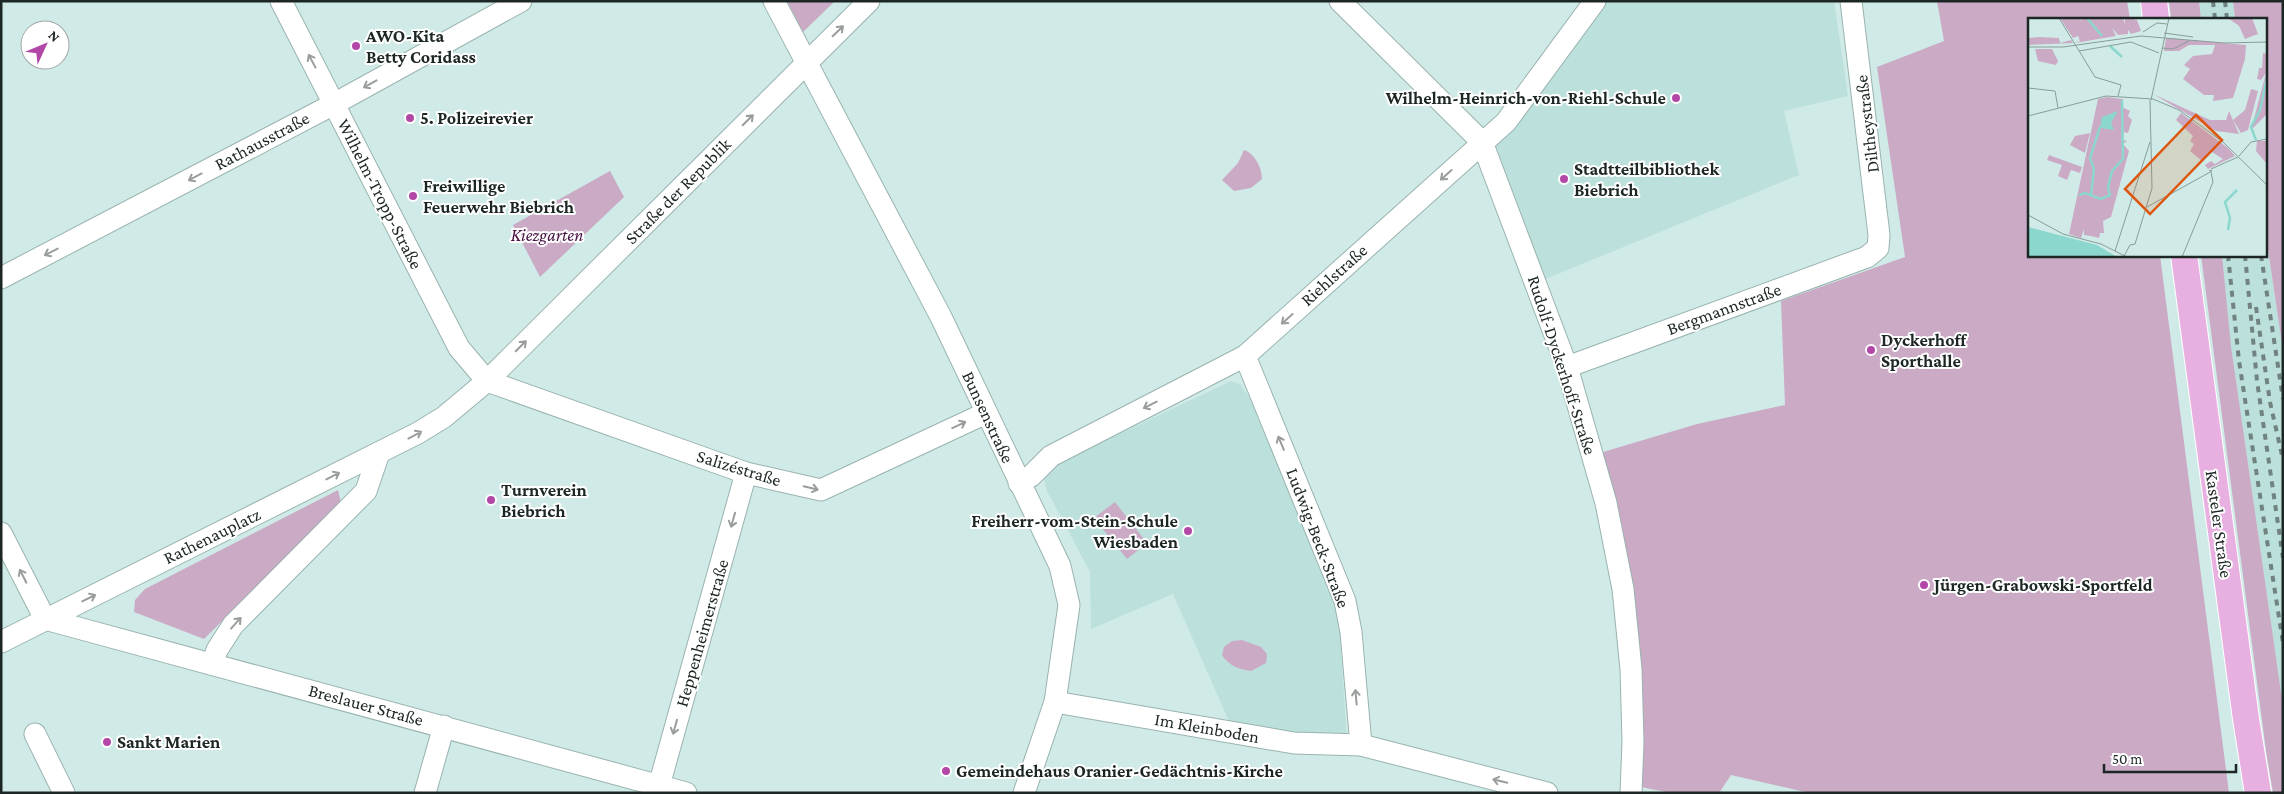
<svg xmlns="http://www.w3.org/2000/svg" width="2284" height="794" font-family="'Crimson Pro',serif">
  <rect width="100%" height="100%" fill="#d0ebe7"/>
  <!-- built -->
  <g fill="#bce0db">
    <path d="M 1601,1 L 1834,1 L 1848,96 L 1784,111 L 1799,175 L 1543,280 L 1490,145 Z"/>
    <path d="M 2199,1 L 2233,1 L 2235,19 L 2201,19 Z"/>
    <path d="M 2265,229 L 2283,351 L 2283,706 L 2231,346 L 2222,255 L 2265,255 Z"/>
    <path d="M 1231,381 L 1240,384 L 1251,400 L 1338,605 L 1347,741 L 1231,726 L 1173,594 L 1091,629 L 1090,572 L 1047,491 L 1044,480 L 1049,471 L 1058,463 Z"/>
  </g>
  <!-- green -->
  <g fill="#cbaac6">
    <path d="M 787,1 L 835,1 L 803,32 Z"/>
    <path d="M 1937,1 L 2127,1 L 2130,19 L 2029,19 L 2029,255 L 2160,255 L 2229,793 L 1810,793 L 1731,775 L 1719,793 L 1671,793 L 1641,787 C 1646,730 1637,674 1629,617 C 1622,562 1614,506 1603,452 L 1697,424 L 1785,405 L 1781,301 L 1905,257 L 1877,67 L 1944,41 Z"/>
    <path d="M 2169,1 L 2199,1 L 2201,19 L 2171,19 Z"/>
    <path d="M 2233,1 L 2283,1 L 2283,351 L 2265,229 L 2265,19 L 2235,19 Z"/>
    <path d="M 1244,150 C 1254,153 1262,167 1262,179 L 1251,188 L 1234,191 L 1222,180 L 1238,163 Z"/>
    <path d="M 610,171 L 624,197 L 540,277 L 513,225 Z"/>
    <path d="M 2201,255 L 2222,255 L 2231,346 L 2283,706 L 2283,793 L 2273,793 L 2266,751 Z"/>
    <path d="M 338,490 L 341,503 L 204,639 L 134,612 L 135,600 L 145,589 Z"/>
    <path d="M 1115,502 L 1147,543 L 1127,559 L 1094,518 Z"/>
    <path d="M 1242,640 L 1261,647 L 1267,654 L 1266,663 L 1251,671 C 1238,669 1229,666 1222,655 L 1224,647 L 1232,641 Z"/>
  </g>
  <g fill="none" stroke-linecap="round" stroke-linejoin="round">
    <defs>
      <g id="minor">
        <path d="M 281,1 L 459,348 L 487,381 L 746,473 L 821,490 L 986,413"/>
        <path d="M 774,1 L 941,317 L 1060,566 L 1069,605 L 1055,702 L 1024,793"/>
        <path d="M 1340,1 L 1482,142 L 1567,367 L 1606,503 L 1623,589 L 1631,669 L 1633,742 L 1631,793"/>
        <path d="M 1,278 L 334,104 L 521,1"/>
        <path d="M 1245,356 L 1345,601 L 1351,632 L 1361,745"/>
        <path d="M 1567,367 L 1867,257 L 1878,248 L 1879,235 L 1851,1"/>
        <path d="M 1019,483 L 1031,476 L 1051,456 L 1245,356 L 1506,122 L 1595,1"/>
        <path d="M 1,533 L 45,619"/>
        <path d="M 45,619 L 686,793"/>
        <path d="M 1,642 L 418,433 L 444,417 L 487,381 L 869,1"/>
        <path d="M 212,664 L 217,650 L 233,625 L 366,491 L 379,453"/>
        <path d="M 1055,702 L 1294,743 L 1361,745 L 1547,793"/>
        <path d="M 35,734 L 64,793"/>
        <path d="M 425,793 L 444,726"/>
        <path d="M 657,793 L 746,473"/>
      </g>
      <g id="major">
        <path d="M 2154,1 L 2156,19"/>
        <path d="M 2184,255 L 2246,719 L 2258,793"/>
      </g>
    </defs>
    <!-- minor casing -->
    <use href="#minor" stroke="#99b3af" stroke-width="23"/>
    <!-- major casing -->
    <use href="#major" stroke="#fff" stroke-width="28"/>
    <!-- minor -->
    <use href="#minor" stroke="#fff" stroke-width="21"/>
    <!-- major -->
    <use href="#major" stroke="#e8b0e1" stroke-width="26"/>
    <!-- rail -->
    <g stroke="#718381" stroke-width="4" stroke-dasharray="6 6" stroke-linecap="butt">
      <path d="M 2213,1 L 2215,19"/>
      <path d="M 2225,1 L 2227,19"/>
      <path d="M 2228,255 L 2239,361 L 2283,643"/>
      <path d="M 2245,255 L 2257,381 L 2283,558"/>
      <path d="M 2261,255 L 2283,399"/>
      <path d="M 2256,307 L 2270,402 L 2283,460"/>
    </g>
  </g>
  <!-- one-way arrows -->
  <defs><path id="oneway-shaft" d="M-6 0H5M1.5-3L5.5 0L1.5 3" fill="none" stroke-width="1.6" stroke-linecap="round" stroke-linejoin="round" transform="scale(1.25)"/></defs>
  <g stroke="#999d9d">
    <use href="#oneway-shaft" transform="translate(838 31) rotate(-44)"/>
    <use href="#oneway-shaft" transform="translate(312 61) rotate(-118)"/>
    <use href="#oneway-shaft" transform="translate(370 84) rotate(151)"/>
    <use href="#oneway-shaft" transform="translate(748 120) rotate(-45)"/>
    <use href="#oneway-shaft" transform="translate(1446 175) rotate(138)"/>
    <use href="#oneway-shaft" transform="translate(195 177) rotate(152)"/>
    <use href="#oneway-shaft" transform="translate(51 252) rotate(153)"/>
    <use href="#oneway-shaft" transform="translate(1287 319) rotate(138)"/>
    <use href="#oneway-shaft" transform="translate(521 346) rotate(-45)"/>
    <use href="#oneway-shaft" transform="translate(1150 405) rotate(153)"/>
    <use href="#oneway-shaft" transform="translate(959 425) rotate(-25)"/>
    <use href="#oneway-shaft" transform="translate(415 435) rotate(-28)"/>
    <use href="#oneway-shaft" transform="translate(1281 443) rotate(-113)"/>
    <use href="#oneway-shaft" transform="translate(333 476) rotate(-27)"/>
    <use href="#oneway-shaft" transform="translate(811 488) rotate(13)"/>
    <use href="#oneway-shaft" transform="translate(733 520) rotate(106)"/>
    <use href="#oneway-shaft" transform="translate(23 576) rotate(-117)"/>
    <use href="#oneway-shaft" transform="translate(89 598) rotate(-26)"/>
    <use href="#oneway-shaft" transform="translate(236 623) rotate(-48)"/>
    <use href="#oneway-shaft" transform="translate(1356 697) rotate(-95)"/>
    <use href="#oneway-shaft" transform="translate(675 727) rotate(106)"/>
    <use href="#oneway-shaft" transform="translate(1500 781) rotate(-166)"/>
  </g>
  <!-- markers -->
  <g fill="#b247a7" stroke="#fff" stroke-width="2">
    <circle cx="356" cy="46" r="5"/>
    <circle cx="1676" cy="98" r="5"/>
    <circle cx="410" cy="118" r="5"/>
    <circle cx="1564" cy="179" r="5"/>
    <circle cx="413" cy="196" r="5"/>
    <circle cx="1871" cy="350" r="5"/>
    <circle cx="491" cy="500" r="5"/>
    <circle cx="1188" cy="531" r="5"/>
    <circle cx="1924" cy="585" r="5"/>
    <circle cx="107" cy="742" r="5"/>
    <circle cx="946" cy="771" r="5"/>
  </g>
  <g text-anchor="middle" stroke-width="4" stroke-linejoin="round" paint-order="stroke">
    <!-- poi labels -->
    <g font-size="18" font-weight="bold" fill="#1c2625" stroke="#fff" text-anchor="start">
      <text x="366" y="42">AWO-Kita<tspan x="366" dy="21">Betty Coridass</tspan></text>
      <text x="1666" y="104" text-anchor="end">Wilhelm-Heinrich-von-Riehl-Schule</text>
      <text x="420" y="124">5. Polizeirevier</text>
      <text x="1574" y="175">Stadtteilbibliothek<tspan x="1574" dy="21">Biebrich</tspan></text>
      <text x="423" y="192">Freiwillige<tspan x="423" dy="21">Feuerwehr Biebrich</tspan></text>
      <text x="1881" y="346">Dyckerhoff<tspan x="1881" dy="21">Sporthalle</tspan></text>
      <text x="501" y="496">Turnverein<tspan x="501" dy="21">Biebrich</tspan></text>
      <text x="1178" y="527" text-anchor="end">Freiherr-vom-Stein-Schule<tspan x="1178" dy="21">Wiesbaden</tspan></text>
      <text x="1934" y="591">Jürgen-Grabowski-Sportfeld</text>
      <text x="117" y="748">Sankt Marien</text>
      <text x="956" y="777">Gemeindehaus Oranier-Gedächtnis-Kirche</text>
    </g>
    <!-- street labels -->
    <g font-size="18" fill="#1c2625" stroke="#fff">
      <text transform="translate(1867 124) rotate(-97)" y="6">Diltheystraße</text>
      <text transform="translate(262 141) rotate(-28)" y="6">Rathausstraße</text>
      <text transform="translate(678 191) rotate(-45)" y="6">Straße der Republik</text>
      <text transform="translate(380 194) rotate(63)" y="6">Wilhelm-Tropp-Straße</text>
      <text transform="translate(1334 275) rotate(-42)" y="6">Riehlstraße</text>
      <text transform="translate(1724 309) rotate(-20)" y="6">Bergmannstraße</text>
      <text transform="translate(1562 365) rotate(72)" y="6">Rudolf-Dyckerhoff-Straße</text>
      <text transform="translate(988 417) rotate(65)" y="6">Bunsenstraße</text>
      <text transform="translate(739 468) rotate(17)" y="6">Salizéstraße</text>
      <text transform="translate(2219 524) rotate(82)" y="6">Kasteler Straße</text>
      <text transform="translate(212 536) rotate(-26)" y="6">Rathenauplatz</text>
      <text transform="translate(1318 538) rotate(69)" y="6">Ludwig-Beck-Straße</text>
      <text transform="translate(702 633) rotate(-74)" y="6">Heppenheimerstraße</text>
      <text transform="translate(366 705) rotate(15)" y="6">Breslauer Straße</text>
      <text transform="translate(1207 728) rotate(10)" y="6">Im Kleinboden</text>
    </g>
    <!-- park labels -->
    <g font-size="18" font-style="italic" fill="#470f42" stroke="#fff">
      <text x="547" y="241">Kiezgarten</text>
    </g>
  </g>
  <!-- overview -->
  <g transform="translate(2028 18)">
    <rect width="239" height="239" fill="#d0ebe7"/>
    <path d="M 32,0 L 52,0 L 54,4 L 53,0 L 95,0 L 97,6 L 97,0 L 101,0 L 109,2 L 113,13 L 103,16 L 100,12 L 100,16 L 90,17 L 84,10 L 88,18 L 47,25 L 52,23 L 50,18 L 45,20 ZM 200,0 L 224,0 L 230,16 L 217,21 L 211,8 ZM 11,19 L 31,20 L 32,25 L 43,22 L 45,25 L 0,27 L 1,20 ZM 138,20 L 218,27 L 217,41 L 205,80 L 185,83 L 186,77 L 176,77 L 155,61 L 162,51 L 156,47 L 165,38 L 184,36 L 187,27 L 161,27 L 151,33 L 136,33 ZM 7,31 L 24,31 L 30,43 L 28,47 L 10,43 ZM 235,35 L 239,36 L 239,63 L 237,63 L 233,86 L 238,64 L 239,96 L 223,112 L 238,55 L 233,62 L 229,61 L 231,50 L 234,50 ZM 223,71 L 230,73 L 220,112 L 213,115 L 205,102 L 217,92 ZM 125,76 L 182,102 L 198,102 L 201,93 L 211,116 L 188,113 ZM 79,79 L 95,81 L 94,89 L 102,93 L 100,98 L 104,102 L 100,115 L 96,114 L 95,122 L 99,123 L 95,126 L 101,133 L 83,199 L 75,203 L 76,215 L 72,215 L 71,220 L 63,218 L 56,217 L 56,211 L 53,220 L 41,216 L 70,81 ZM 153,95 L 200,130 L 207,138 L 180,151 L 177,147 L 183,143 L 187,146 L 195,141 L 184,134 L 174,143 L 162,133 L 166,126 L 162,123 L 165,118 L 148,102 ZM 62,115 L 57,135 L 42,127 L 47,118 ZM 229,123 L 239,123 L 239,146 L 228,133 ZM 21,137 L 54,149 L 52,155 L 43,152 L 39,162 L 30,158 L 34,147 L 19,142 Z" fill="#cbaac6"/>
    <path d="M 90,93 L 83,105 L 86,112 L 72,110 L 74,99 ZM 0,209 L 69,227 L 89,239 L 0,239 Z" fill="#8bd7ce"/>
    <path fill="none" stroke="#8bd7ce" stroke-width="2.5" d="M 59,0 L 74,18M 82,28 L 94,39M 228,122 L 223,109 L 232,92 L 239,60M 51,177 L 57,175 L 73,181 L 82,177 L 80,169 L 84,153 L 95,141 L 94,82M 63,177 L 66,151 L 62,140 L 72,109M 200,212 L 202,200 L 197,184 L 209,172M 0,227 L 21,233M 25,234 L 46,239M 0,235 L 66,234 L 72,231"/>
    <path fill="none" stroke="#889c99" stroke-width="1" d="M 31,0 L 67,59 L 93,67 L 90,78M 115,14 L 129,5 L 139,6M 136,15 L 165,19M 0,29 L 35,29 L 113,18 L 196,25 L 239,24M 134,30 L 145,31 L 161,23M 51,33 L 103,24 L 131,35M 0,70 L 27,73 L 30,90M 123,82 L 141,0M 0,98 L 78,78 L 125,81 L 151,92 L 195,124 L 239,167M 211,138 L 223,124 L 239,121M 183,151 L 210,139M 119,189 L 184,153 L 181,152M 0,197 L 35,216 L 73,226 L 99,239M 87,233 L 122,124M 96,238 L 102,227 L 107,226 L 124,170 L 122,82M 154,239 L 185,164 L 183,154"/>
    <path fill="#de560d" fill-opacity="0.15" stroke="#de560d" stroke-width="2.5" d="M 168,97 L 194,122 L 122,196 L 97,171 Z"/>
    <rect width="239" height="239" fill="none" stroke="#1c2625" stroke-width="2.5"/>
  </g>
  <!-- border -->
  <rect width="2284" height="794" fill="none" stroke="#1c2625" stroke-width="5"/>
  <!-- north arrow -->
  <g transform="translate(45 45) rotate(46)"><circle r="24" fill="#ffffff" stroke="#a4a8a8"/>
  <path d="M0-4L9 19L0 12L-9 19Z" fill="#b247a7"/>
  <text y="-8" font-size="14" font-weight="bold" text-anchor="middle" fill="#1c2625">N</text>
  </g>
  <!-- scale -->
  <path d="M2104 764v8h132v-8" fill="none" stroke="#1c2625" stroke-width="2.5"/>
  <text x="2112" y="764" font-size="15" fill="#1c2625" stroke="#ffffff" stroke-width="4" paint-order="stroke">50 m</text>
</svg>
